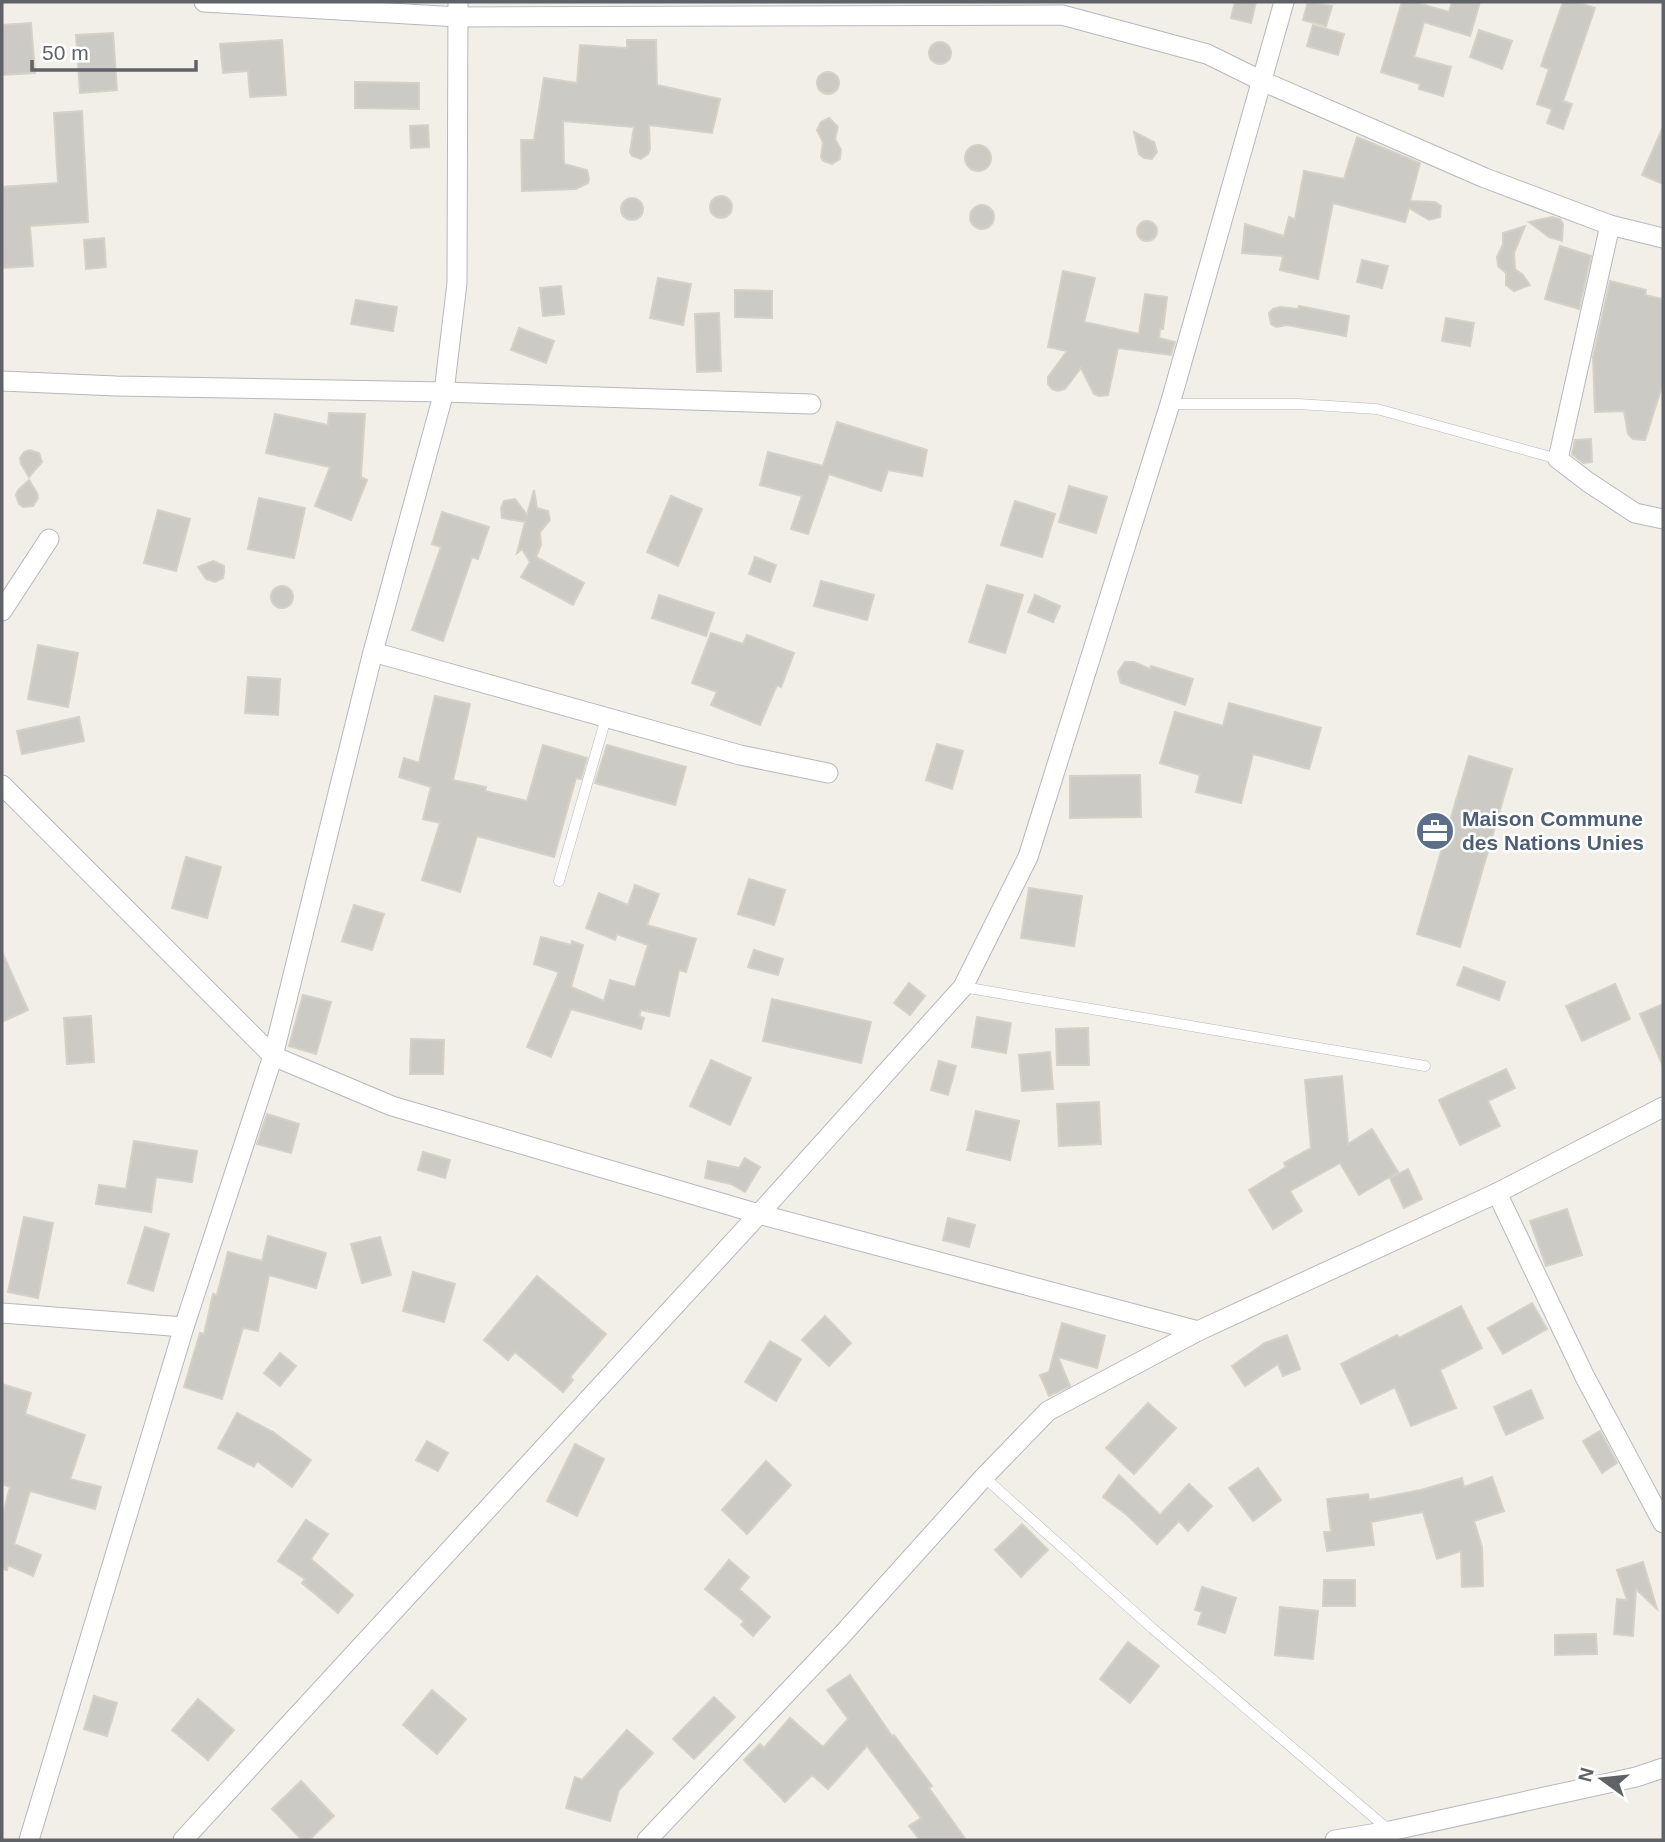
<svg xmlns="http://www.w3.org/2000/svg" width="1665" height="1842" font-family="Arial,sans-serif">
  <rect width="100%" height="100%" fill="#f1efe8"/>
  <!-- building -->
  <g fill="#cccac5" stroke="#d6d1c6" stroke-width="2">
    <path d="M 1235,2 L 1256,2 L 1251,23 L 1231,18 Z"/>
    <path d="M 1308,2 L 1332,6 L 1326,26 L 1303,20 Z"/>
    <path d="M 1402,2 L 1414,2 L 1449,12 L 1452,2 L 1480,2 L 1470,36 L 1424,22 L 1414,57 L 1451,67 L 1443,96 L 1419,89 L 1420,84 L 1381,72 Z"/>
    <path d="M 1563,2 L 1576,2 L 1595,8 L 1563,101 L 1572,104 L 1563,129 L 1547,123 L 1552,109 L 1537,104 L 1549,69 L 1541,66 Z"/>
    <path d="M 31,23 L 35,73 L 2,75 L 2,25 Z"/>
    <path d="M 1313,25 L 1344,34 L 1338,55 L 1307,46 Z"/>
    <path d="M 1479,30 L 1512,41 L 1502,69 L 1470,57 Z"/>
    <path d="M 113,33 L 117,90 L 80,93 L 76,35 Z"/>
    <path d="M 282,40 L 286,95 L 250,97 L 248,71 L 223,73 L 220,44 Z"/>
    <path d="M 627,40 L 656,40 L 657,85 L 720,99 L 712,133 L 649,125 L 650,149 L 648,154 L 641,159 L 632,156 L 630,152 L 634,127 L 563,121 L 564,164 L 587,170 L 589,179 L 588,183 L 576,189 L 522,191 L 521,140 L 534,140 L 544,78 L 577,83 L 580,45 L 627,48 Z"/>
    <circle cx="940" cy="53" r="11"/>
    <circle cx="828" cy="83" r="11"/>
    <path d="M 355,82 L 419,83 L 419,109 L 355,108 Z"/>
    <path d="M 82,111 L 88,222 L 30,226 L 33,266 L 3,268 L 2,187 L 58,183 L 54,113 Z"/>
    <path d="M 829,118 L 838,127 L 835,139 L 841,150 L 840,159 L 832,164 L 823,161 L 821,157 L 823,142 L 817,130 L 821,122 Z"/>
    <path d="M 428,125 L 429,147 L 411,148 L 410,126 Z"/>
    <path d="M 1663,127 L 1663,184 L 1642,175 Z"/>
    <path d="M 1134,132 L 1154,142 L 1157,152 L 1152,159 L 1144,158 L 1139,154 Z"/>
    <path d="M 1357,137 L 1420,163 L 1410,201 L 1435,202 L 1441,206 L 1440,217 L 1429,220 L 1409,208 L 1405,222 L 1333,203 L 1318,279 L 1280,270 L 1283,256 L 1242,253 L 1245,224 L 1284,236 L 1289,217 L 1295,219 L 1304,171 L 1344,179 Z"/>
    <circle cx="978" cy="158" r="13"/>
    <circle cx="721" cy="207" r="11"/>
    <circle cx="632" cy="209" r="11"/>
    <circle cx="982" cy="217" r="12"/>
    <path d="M 1552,217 L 1560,219 L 1563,224 L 1562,241 L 1549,237 L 1529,222 Z"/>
    <circle cx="1147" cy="231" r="10"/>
    <path d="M 1525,226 L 1514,253 L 1515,269 L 1522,274 L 1530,285 L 1514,291 L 1506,285 L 1506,273 L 1498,266 L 1497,257 L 1503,244 L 1503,233 Z"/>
    <path d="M 104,238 L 106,267 L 86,269 L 84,240 Z"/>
    <path d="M 1560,246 L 1591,256 L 1579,309 L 1545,299 Z"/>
    <path d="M 1362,260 L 1388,266 L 1382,288 L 1357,282 Z"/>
    <path d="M 1063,271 L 1095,278 L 1084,322 L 1139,334 L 1145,294 L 1167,297 L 1163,329 L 1160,329 L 1159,338 L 1175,342 L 1171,355 L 1118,348 L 1108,395 L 1099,396 L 1094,394 L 1081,368 L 1065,389 L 1058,391 L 1052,389 L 1048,384 L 1048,377 L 1067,351 L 1048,347 Z"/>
    <path d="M 658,278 L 691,284 L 683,325 L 650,318 Z"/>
    <path d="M 1610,281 L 1646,290 L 1645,295 L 1663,299 L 1663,383 L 1645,440 L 1633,439 L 1628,434 L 1624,411 L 1595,412 L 1593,357 Z"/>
    <path d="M 561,286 L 564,314 L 543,316 L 540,288 Z"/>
    <path d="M 735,290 L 772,291 L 772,318 L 735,317 Z"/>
    <path d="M 356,300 L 397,307 L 393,331 L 351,324 Z"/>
    <path d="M 1299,306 L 1349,316 L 1346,336 L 1287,325 L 1276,327 L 1271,324 L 1269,313 L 1273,309 L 1280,307 L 1298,309 Z"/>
    <path d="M 719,313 L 721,371 L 697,372 L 695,314 Z"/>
    <path d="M 1446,318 L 1474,323 L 1470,346 L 1442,341 Z"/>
    <path d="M 519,328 L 554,341 L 546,363 L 511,350 Z"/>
    <path d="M 329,413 L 365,414 L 361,477 L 367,480 L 351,520 L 315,506 L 330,467 L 266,453 L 275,414 L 328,425 Z"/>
    <path d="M 837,422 L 927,450 L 922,476 L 888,470 L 881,491 L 829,474 L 808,534 L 791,529 L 802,496 L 760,485 L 768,452 L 823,466 Z"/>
    <path d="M 1591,439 L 1592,462 L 1583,463 L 1572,454 L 1575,440 Z"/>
    <path d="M 30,450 L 39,453 L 42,462 L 29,477 L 21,464 L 20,458 L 24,452 Z"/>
    <path d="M 29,480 L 37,493 L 38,498 L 33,506 L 23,507 L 19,504 L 16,495 L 18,490 Z"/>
    <path d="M 1069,486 L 1107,497 L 1096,533 L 1059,522 Z"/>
    <path d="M 534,490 L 537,508 L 548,511 L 550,520 L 540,532 L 541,545 L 536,557 L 584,583 L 573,605 L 521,577 L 530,562 L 522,549 L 517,553 L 525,522 L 502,518 L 501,508 L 504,501 L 515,499 L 527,515 Z"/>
    <path d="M 671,496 L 702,509 L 678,566 L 647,552 Z"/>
    <path d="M 259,498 L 305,508 L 294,558 L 248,549 Z"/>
    <path d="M 1015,501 L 1055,514 L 1042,557 L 1001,545 Z"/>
    <path d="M 158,510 L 190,519 L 176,571 L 144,563 Z"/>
    <path d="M 442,512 L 489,527 L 478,559 L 472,557 L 443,641 L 412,630 L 441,547 L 432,544 Z"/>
    <path d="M 755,557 L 776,565 L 770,582 L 749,574 Z"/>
    <path d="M 213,561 L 224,566 L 224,573 L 223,578 L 215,582 L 206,579 L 198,567 Z"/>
    <path d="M 821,581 L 874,595 L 867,620 L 814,606 Z"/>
    <path d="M 987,585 L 1023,595 L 1005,653 L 969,642 Z"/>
    <circle cx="282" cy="597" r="11"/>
    <path d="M 659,595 L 714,613 L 706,636 L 652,618 Z"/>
    <path d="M 1035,595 L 1060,606 L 1053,622 L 1028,612 Z"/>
    <path d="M 711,633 L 743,644 L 747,635 L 794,653 L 781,687 L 777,685 L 760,725 L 711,705 L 717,692 L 692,683 Z"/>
    <path d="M 38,645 L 78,653 L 68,707 L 28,699 Z"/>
    <path d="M 1125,662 L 1134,662 L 1150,669 L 1151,666 L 1193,679 L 1185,705 L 1121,683 L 1118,672 Z"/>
    <path d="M 248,677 L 280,679 L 278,715 L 245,713 Z"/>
    <path d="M 435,696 L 470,704 L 453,780 L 486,787 L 485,791 L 527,801 L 543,745 L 587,758 L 581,779 L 576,778 L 554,857 L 477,836 L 460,892 L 422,880 L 440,823 L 423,819 L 431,787 L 399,777 L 404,758 L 419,763 Z"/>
    <path d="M 1229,703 L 1321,728 L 1309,769 L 1253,754 L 1241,803 L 1196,792 L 1200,775 L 1160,763 L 1175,712 L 1223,726 Z"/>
    <path d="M 79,717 L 84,741 L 22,754 L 17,731 Z"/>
    <path d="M 937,744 L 963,751 L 952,789 L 926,780 Z"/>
    <path d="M 607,745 L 686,767 L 675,805 L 595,783 Z"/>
    <path d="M 1469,756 L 1512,769 L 1460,947 L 1417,934 Z"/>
    <path d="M 1140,775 L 1141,817 L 1070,818 L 1070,776 Z"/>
    <path d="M 186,857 L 221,867 L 207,918 L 172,908 Z"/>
    <path d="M 749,879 L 785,890 L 774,925 L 738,914 Z"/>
    <path d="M 635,885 L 659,894 L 647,925 L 696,939 L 686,972 L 679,970 L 669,1016 L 641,1010 L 639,1016 L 644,1018 L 641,1029 L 571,1009 L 551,1057 L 527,1047 L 559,972 L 534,964 L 541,937 L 571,945 L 572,941 L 583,945 L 571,987 L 604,1001 L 610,980 L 635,987 L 648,945 L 617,934 L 615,940 L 586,928 L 599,893 L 628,905 Z"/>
    <path d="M 1029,888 L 1082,896 L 1074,946 L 1021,938 Z"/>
    <path d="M 354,905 L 384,914 L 372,950 L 342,941 Z"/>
    <path d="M 754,950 L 783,959 L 778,975 L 748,967 Z"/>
    <path d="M 2,952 L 28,1010 L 2,1022 Z"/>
    <path d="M 1464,967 L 1505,982 L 1499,1000 L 1457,985 Z"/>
    <path d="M 909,983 L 925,996 L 910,1015 L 894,1003 Z"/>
    <path d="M 1615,984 L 1630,1019 L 1582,1041 L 1566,1006 Z"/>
    <path d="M 303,995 L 331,1002 L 316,1054 L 289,1046 Z"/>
    <path d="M 772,999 L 871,1022 L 861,1063 L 763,1041 Z"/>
    <path d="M 1663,1004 L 1663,1066 L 1640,1014 Z"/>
    <path d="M 91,1016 L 94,1062 L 67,1064 L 64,1018 Z"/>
    <path d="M 977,1017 L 1011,1023 L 1006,1053 L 972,1047 Z"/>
    <path d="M 1088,1028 L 1089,1065 L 1057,1065 L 1056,1029 Z"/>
    <path d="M 411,1039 L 444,1040 L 443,1074 L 410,1074 Z"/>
    <path d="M 1050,1052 L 1053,1089 L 1022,1091 L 1019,1055 Z"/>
    <path d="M 711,1060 L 751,1078 L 730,1125 L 690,1106 Z"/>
    <path d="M 939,1061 L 956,1066 L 948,1095 L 931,1090 Z"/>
    <path d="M 1506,1069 L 1515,1088 L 1488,1101 L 1500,1126 L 1460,1145 L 1439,1100 Z"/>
    <path d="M 1342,1076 L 1348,1144 L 1372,1129 L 1398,1172 L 1359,1195 L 1340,1163 L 1290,1191 L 1302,1211 L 1273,1229 L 1249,1190 L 1286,1167 L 1284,1163 L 1311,1148 L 1305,1080 Z"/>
    <path d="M 1099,1102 L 1101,1144 L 1059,1146 L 1057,1104 Z"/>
    <path d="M 976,1111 L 1019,1121 L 1010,1160 L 967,1150 Z"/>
    <path d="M 267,1114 L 299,1124 L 291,1153 L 257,1144 Z"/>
    <path d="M 134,1141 L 197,1151 L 192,1182 L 156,1177 L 151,1212 L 96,1204 L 99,1185 L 126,1189 Z"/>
    <path d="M 423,1152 L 450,1160 L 445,1178 L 418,1170 Z"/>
    <path d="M 745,1158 L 760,1167 L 745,1192 L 731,1184 L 705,1178 L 708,1161 L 739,1168 Z"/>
    <path d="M 1408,1169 L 1422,1199 L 1404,1208 L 1390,1178 Z"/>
    <path d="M 1567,1209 L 1582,1255 L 1546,1266 L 1530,1221 Z"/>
    <path d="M 24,1217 L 53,1223 L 38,1298 L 8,1292 Z"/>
    <path d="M 948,1218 L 975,1225 L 969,1247 L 943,1240 Z"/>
    <path d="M 145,1227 L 169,1234 L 153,1291 L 128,1283 Z"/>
    <path d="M 268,1236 L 326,1253 L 316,1288 L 269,1275 L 258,1331 L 243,1328 L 222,1399 L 184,1387 L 200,1333 L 204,1334 L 213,1294 L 217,1295 L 228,1252 L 262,1261 Z"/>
    <path d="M 380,1237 L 391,1275 L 362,1283 L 351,1244 Z"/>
    <path d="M 413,1272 L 455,1284 L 444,1322 L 403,1311 Z"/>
    <path d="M 537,1276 L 606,1334 L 570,1377 L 573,1380 L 563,1392 L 515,1352 L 508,1360 L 484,1340 Z"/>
    <path d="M 1532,1303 L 1547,1329 L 1503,1354 L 1488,1328 Z"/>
    <path d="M 1461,1306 L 1482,1348 L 1440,1370 L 1456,1408 L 1411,1426 L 1395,1387 L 1361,1404 L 1341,1364 L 1397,1335 L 1399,1338 Z"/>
    <path d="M 825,1316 L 851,1343 L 829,1366 L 802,1340 Z"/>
    <path d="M 1062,1323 L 1105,1336 L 1097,1368 L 1058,1357 L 1070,1386 L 1049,1396 L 1040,1375 L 1049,1372 Z"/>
    <path d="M 1287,1335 L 1300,1369 L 1283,1376 L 1278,1364 L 1245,1386 L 1232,1366 L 1265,1343 Z"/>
    <path d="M 770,1341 L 801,1359 L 776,1401 L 745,1382 Z"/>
    <path d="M 280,1353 L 296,1366 L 280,1386 L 264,1373 Z"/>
    <path d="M 2,1384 L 31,1393 L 25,1414 L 85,1435 L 70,1479 L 101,1487 L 95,1509 L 30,1491 L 14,1544 L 41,1555 L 33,1576 L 8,1565 L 7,1570 L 2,1569 L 2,1517 L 10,1487 L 2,1484 Z"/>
    <path d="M 1531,1390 L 1543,1418 L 1506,1435 L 1494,1407 Z"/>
    <path d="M 1148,1403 L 1176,1428 L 1134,1474 L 1106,1448 Z"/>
    <path d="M 237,1413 L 273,1432 L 311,1460 L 292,1487 L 257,1461 L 254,1467 L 218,1448 Z"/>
    <path d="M 1600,1431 L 1617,1463 L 1602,1473 L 1583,1441 Z"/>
    <path d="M 427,1441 L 448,1453 L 438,1471 L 416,1460 Z"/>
    <path d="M 575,1444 L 604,1459 L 577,1516 L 547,1501 Z"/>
    <path d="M 766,1461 L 791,1485 L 747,1534 L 722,1510 Z"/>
    <path d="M 1258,1468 L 1281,1500 L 1253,1521 L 1229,1488 Z"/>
    <path d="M 1119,1475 L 1160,1515 L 1189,1484 L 1212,1506 L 1188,1531 L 1179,1521 L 1157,1544 L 1127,1515 L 1103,1497 Z"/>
    <path d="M 1492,1477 L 1504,1511 L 1474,1521 L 1482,1547 L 1483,1586 L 1462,1587 L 1461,1551 L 1437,1559 L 1423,1512 L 1371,1522 L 1374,1545 L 1327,1551 L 1324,1532 L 1331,1532 L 1327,1499 L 1368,1494 L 1369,1500 L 1421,1490 L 1462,1478 L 1464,1487 Z"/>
    <path d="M 306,1520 L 328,1534 L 311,1559 L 353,1595 L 338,1613 L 302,1583 L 305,1579 L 278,1561 Z"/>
    <path d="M 1022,1524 L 1048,1550 L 1021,1577 L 995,1550 Z"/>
    <path d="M 729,1560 L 749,1577 L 739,1589 L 770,1617 L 753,1636 L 741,1625 L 744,1621 L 705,1589 Z"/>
    <path d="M 1643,1562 L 1657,1609 L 1636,1589 L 1633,1636 L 1614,1634 L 1617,1599 L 1627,1600 L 1617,1570 Z"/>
    <path d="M 1324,1580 L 1355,1580 L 1355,1606 L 1323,1606 Z"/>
    <path d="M 1202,1587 L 1236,1598 L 1225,1633 L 1198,1624 L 1202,1612 L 1195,1610 Z"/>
    <path d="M 1280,1607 L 1318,1611 L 1313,1659 L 1275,1655 Z"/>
    <path d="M 1596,1634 L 1597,1654 L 1555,1655 L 1555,1635 Z"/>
    <path d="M 1128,1642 L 1159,1666 L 1130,1703 L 1100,1679 Z"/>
    <path d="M 850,1675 L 892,1736 L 894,1735 L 932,1786 L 929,1788 L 966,1840 L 920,1840 L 909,1826 L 921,1818 L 867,1746 L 828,1789 L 812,1775 L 785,1802 L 744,1760 L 760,1744 L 764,1748 L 790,1718 L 823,1747 L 848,1719 L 827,1690 Z"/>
    <path d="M 432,1690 L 466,1719 L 437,1754 L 403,1725 Z"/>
    <path d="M 94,1696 L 117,1703 L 107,1736 L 84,1729 Z"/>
    <path d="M 714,1697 L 735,1717 L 694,1759 L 673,1739 Z"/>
    <path d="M 198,1699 L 234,1730 L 208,1760 L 172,1730 Z"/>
    <path d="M 627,1730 L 653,1753 L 619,1790 L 610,1821 L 566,1808 L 575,1777 L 582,1780 Z"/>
    <path d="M 301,1781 L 334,1816 L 309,1840 L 302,1840 L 272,1809 Z"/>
  </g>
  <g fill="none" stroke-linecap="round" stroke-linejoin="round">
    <defs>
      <g id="service">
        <path d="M 1170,404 L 1298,404 L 1377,409 L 1558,459"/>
        <path d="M 559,881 L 606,718"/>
        <path d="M 963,987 L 1425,1066"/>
        <path d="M 984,1477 L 1152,1628 L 1390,1831"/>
      </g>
      <g id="minor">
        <path d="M 204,2 L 458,17 L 1062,15 L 1207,54 L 1262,81 L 1485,178 L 1610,225 L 1663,238"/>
        <path d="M 1610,225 L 1558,459 L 1588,482 L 1635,513 L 1663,519"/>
        <path d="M 2,381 L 116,386 L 444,392 L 811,404"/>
        <path d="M 2,611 L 49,539"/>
        <path d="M 373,652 L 740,755 L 828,773"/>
        <path d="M 2,785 L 273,1056 L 392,1106 L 759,1214 L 1198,1331"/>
        <path d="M 1497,1193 L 1585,1377 L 1663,1523"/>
        <path d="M 2,1313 L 184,1327"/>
        <path d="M 29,1840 L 184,1327 L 273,1056 L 373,652 L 444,392 L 457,283 L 458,2"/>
        <path d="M 183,1840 L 759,1214 L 963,987 L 1028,857 L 1170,404 L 1284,2"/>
        <path d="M 647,1840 L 841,1636 L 984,1477 L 1048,1411 L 1198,1331 L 1497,1193 L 1663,1107"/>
        <path d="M 1335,1840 L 1390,1831 L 1636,1777 L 1663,1768"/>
      </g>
    </defs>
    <!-- service casing -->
    <use href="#service" stroke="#b5b8bc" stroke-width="11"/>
    <!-- minor casing -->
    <use href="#minor" stroke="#b5b8bc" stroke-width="21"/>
    <!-- service -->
    <use href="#service" stroke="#fff" stroke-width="10"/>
    <!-- minor -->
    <use href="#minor" stroke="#fff" stroke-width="19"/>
  </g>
  <!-- icons -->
  <defs>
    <symbol id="office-disc" viewBox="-11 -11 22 22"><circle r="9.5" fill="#5c6f8a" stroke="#fff"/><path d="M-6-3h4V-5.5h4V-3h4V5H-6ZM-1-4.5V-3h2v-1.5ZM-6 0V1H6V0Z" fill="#fff"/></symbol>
  </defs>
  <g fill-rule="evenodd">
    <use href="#office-disc" x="1413" y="809" width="44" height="44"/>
  </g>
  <g text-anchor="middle" stroke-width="5" stroke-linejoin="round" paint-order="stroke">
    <!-- service labels -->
    <g font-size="21" font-weight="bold" fill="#4e5e75" stroke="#fff" text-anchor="start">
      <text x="1462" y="826">Maison Commune<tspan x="1462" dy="24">des Nations Unies</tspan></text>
    </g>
  </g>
  <!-- border -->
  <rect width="1665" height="1842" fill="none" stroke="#5f6368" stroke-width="7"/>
  <!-- north arrow -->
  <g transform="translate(1602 1779) rotate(285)" stroke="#ffffff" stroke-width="5" paint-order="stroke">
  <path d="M0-5L12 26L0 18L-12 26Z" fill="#5f6368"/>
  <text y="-10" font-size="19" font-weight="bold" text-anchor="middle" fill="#5f6368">N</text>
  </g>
  <!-- scale -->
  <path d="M32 60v10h164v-10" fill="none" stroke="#5f6368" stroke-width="3.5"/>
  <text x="42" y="60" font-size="21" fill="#5f6368" stroke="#ffffff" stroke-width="5" paint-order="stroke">50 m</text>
</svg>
